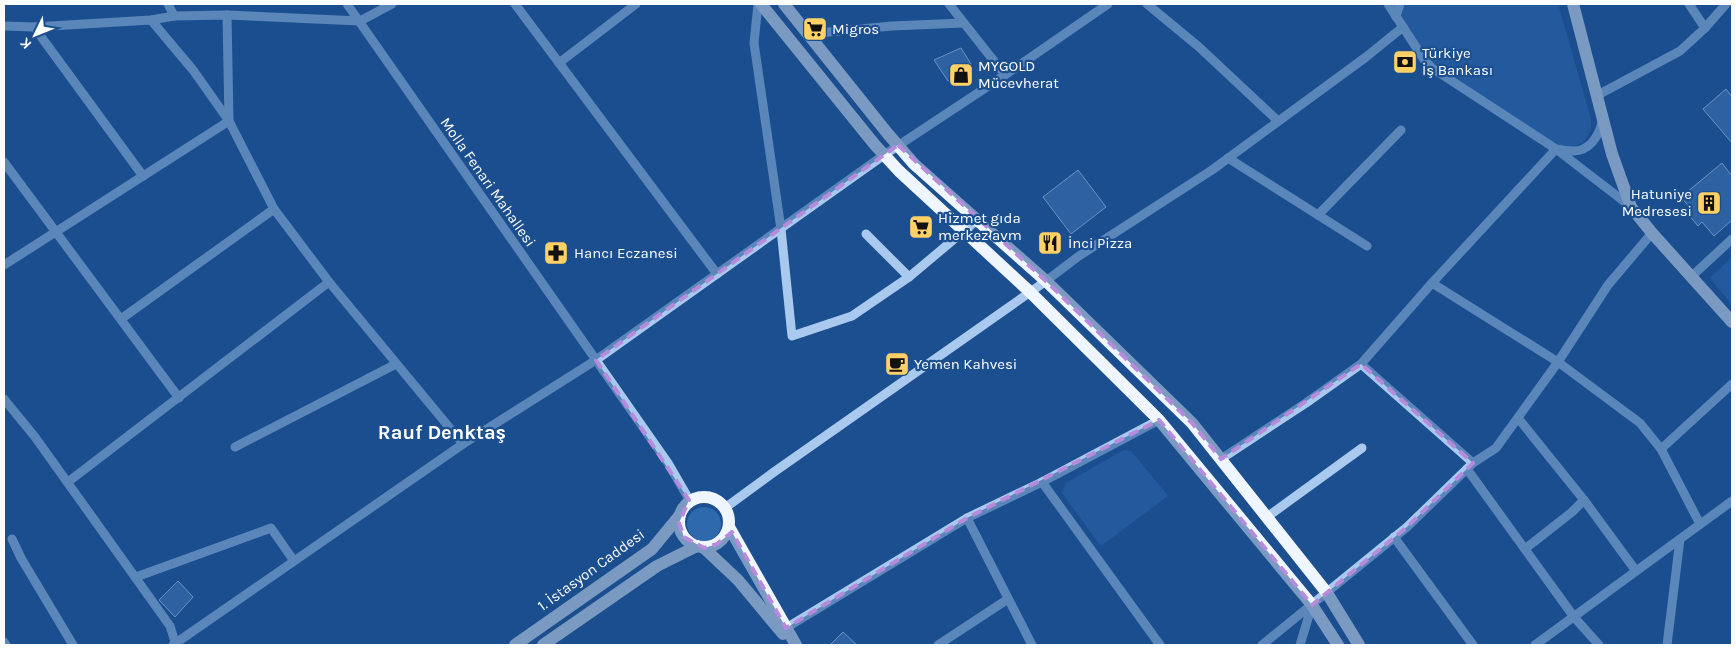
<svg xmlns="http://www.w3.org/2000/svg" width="1736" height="649" font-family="Karla,sans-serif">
  <rect width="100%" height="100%" fill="#1b4f8f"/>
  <!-- green -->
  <g fill="#2e69ad">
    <path d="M 1405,4 L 1558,4 L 1591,119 L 1591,129 L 1587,137 L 1582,143 L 1572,147 L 1563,147 L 1533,131 L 1427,58 L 1401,17 Z"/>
    <path d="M 1732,257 L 1732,305 L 1710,278 Z"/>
    <path d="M 1124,450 L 1131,451 L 1168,496 L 1101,546 L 1062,493 L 1066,483 Z"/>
    <circle cx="704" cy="524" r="17"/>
  </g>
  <!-- building -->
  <g fill="#4478b7" stroke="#cfe3fa">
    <path d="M 961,48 L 971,64 L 948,81 L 934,60 Z"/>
    <path d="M 1726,89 L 1732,97 L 1732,143 L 1703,109 Z"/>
    <path d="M 1722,163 L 1732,176 L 1732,220 L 1714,236 L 1702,222 L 1698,226 L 1687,213 L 1691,209 L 1681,197 Z"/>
    <path d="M 1078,170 L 1106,207 L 1071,234 L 1043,197 Z"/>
    <path d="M 178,581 L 193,597 L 175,617 L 159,600 Z"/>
    <path d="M 843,632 L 857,645 L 830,645 Z"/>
  </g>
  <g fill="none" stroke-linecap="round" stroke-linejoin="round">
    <!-- minor -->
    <g stroke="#a9c9ee" stroke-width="9">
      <path d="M 168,4 L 174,16"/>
      <path d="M 347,4 L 668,463 L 690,501"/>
      <path d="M 515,4 L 717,274"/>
      <path d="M 758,4 L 754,43 L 781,229 L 792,336 L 852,316 L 909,277 L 977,220"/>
      <path d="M 949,4 L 1005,75"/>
      <path d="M 1147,4 L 1199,47 L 1278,121"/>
      <path d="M 1388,4 L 1425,61 L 1432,68 L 1556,149 L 1630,206"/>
      <path d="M 1689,4 L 1705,28"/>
      <path d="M 227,15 L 229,121 L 274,209 L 329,282 L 463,444"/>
      <path d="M 1396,17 L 1400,4"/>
      <path d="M 4,26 L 34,27 L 151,20 L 174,16 L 227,15 L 360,21 L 392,4"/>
      <path d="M 34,27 L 143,176"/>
      <path d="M 808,34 L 892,26 L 963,23"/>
      <path d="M 559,63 L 636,4"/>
      <path d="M 1596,96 L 1680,51 L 1705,28 L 1726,4"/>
      <path d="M 1228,158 L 1367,246"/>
      <path d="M 4,162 L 179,398"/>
      <path d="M 1318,215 L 1401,130"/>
      <path d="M 866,234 L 909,277"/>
      <path d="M 4,265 L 229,121 L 193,70 L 151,20"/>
      <path d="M 1692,276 L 1732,239"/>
      <path d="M 1432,283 L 1558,362 L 1640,423 L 1661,449 L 1700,524"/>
      <path d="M 121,319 L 274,209"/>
      <path d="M 1361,364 L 1473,463"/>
      <path d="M 4,399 L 35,437 L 170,626 L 176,645"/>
      <path d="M 1518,418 L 1584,500 L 1636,571"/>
      <path d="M 235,447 L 396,364"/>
      <path d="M 1661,449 L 1732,384"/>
      <path d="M 1221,459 L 1306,403 L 1361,364 L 1432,283 L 1556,149 C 1561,150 1567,151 1572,151 C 1589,152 1599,136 1602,122"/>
      <path d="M 1467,469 L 1574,617 L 1599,645"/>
      <path d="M 68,482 L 329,282"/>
      <path d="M 1042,482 L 1160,645"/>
      <path d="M 725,508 L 774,472 L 1046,281 L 1079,256 L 1212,170 L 1366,57 L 1403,27"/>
      <path d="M 1267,517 L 1362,448"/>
      <path d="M 967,518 L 1032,645"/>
      <path d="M 1394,537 L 1473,645"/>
      <path d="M 12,539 L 21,558 L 73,645"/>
      <path d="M 1525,549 L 1572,512 L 1584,500"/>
      <path d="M 136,577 L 271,528 L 294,561"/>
      <path d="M 786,628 L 967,518 L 1042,482 L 1159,420"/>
      <path d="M 4,642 L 6,645"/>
      <path d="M 173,645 L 463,444 L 596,360 L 884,155 L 1005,75 L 1108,4"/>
      <path d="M 938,645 L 1008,599"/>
      <path d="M 1262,645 L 1407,527 L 1473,463 L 1496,448 L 1558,362 L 1608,285 L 1652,233"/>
      <path d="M 1300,645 L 1312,605"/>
      <path d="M 1535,645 L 1732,501"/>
      <path d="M 1667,645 L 1680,539"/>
    </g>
    <!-- major -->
    <g stroke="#f0f6ff" stroke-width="12">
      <path d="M 761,4 L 875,145 L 899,171 L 1030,292 L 1159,420 L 1312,605 L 1338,645"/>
      <path d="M 784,4 L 888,134 L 914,164 L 1046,281 L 1192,423 L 1327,593 L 1359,645"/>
      <path d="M 1573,4 L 1612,154 L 1631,207 L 1652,233 L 1732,322"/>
      <circle cx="704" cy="522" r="25"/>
      <path d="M 729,527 L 796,645"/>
      <path d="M 704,548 L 738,580 L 783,634"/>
      <path d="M 515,645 L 652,549 L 680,515"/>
      <path d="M 543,645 L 657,566 L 697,546"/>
    </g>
  </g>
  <!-- marked area -->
  <path d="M0 0H1736V649H0ZM 898,145 L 1046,281 L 1192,423 L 1221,459 L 1361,364 L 1473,463 L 1407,527 L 1312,605 L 1159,420 L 967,518 L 786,628 L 732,532 L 717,544 L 704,548 L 684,537 L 679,523 L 689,500 L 596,360 Z" fill="#1b4f8f" fill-opacity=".55" fill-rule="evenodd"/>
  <path fill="none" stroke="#b68bdc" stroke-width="4" stroke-dasharray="10 6" stroke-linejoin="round" d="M 898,145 L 1046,281 L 1192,423 L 1221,459 L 1361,364 L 1473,463 L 1407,527 L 1312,605 L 1159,420 L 967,518 L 786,628 L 732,532 L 717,544 L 704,548 L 684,537 L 679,523 L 689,500 L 596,360 Z"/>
  <!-- icons -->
  <defs>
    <symbol id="supermarket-square" viewBox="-11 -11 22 22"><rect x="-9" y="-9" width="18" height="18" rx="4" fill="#ffd166" stroke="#1b4f8f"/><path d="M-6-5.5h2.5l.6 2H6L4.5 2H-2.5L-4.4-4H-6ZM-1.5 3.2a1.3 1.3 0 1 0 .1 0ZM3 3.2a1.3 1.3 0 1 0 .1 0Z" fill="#111"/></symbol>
    <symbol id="bank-square" viewBox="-11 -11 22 22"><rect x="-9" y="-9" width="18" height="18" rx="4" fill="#ffd166" stroke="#1b4f8f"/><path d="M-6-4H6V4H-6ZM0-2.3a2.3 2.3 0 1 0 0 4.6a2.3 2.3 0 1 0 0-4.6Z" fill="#111"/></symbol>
    <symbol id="shop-square" viewBox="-11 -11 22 22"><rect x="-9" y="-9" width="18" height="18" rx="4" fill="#ffd166" stroke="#1b4f8f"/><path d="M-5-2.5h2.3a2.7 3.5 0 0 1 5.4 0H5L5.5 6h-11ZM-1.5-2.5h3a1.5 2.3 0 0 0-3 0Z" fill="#111"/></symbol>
    <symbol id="building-square" viewBox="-11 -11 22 22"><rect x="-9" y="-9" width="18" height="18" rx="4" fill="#ffd166" stroke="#1b4f8f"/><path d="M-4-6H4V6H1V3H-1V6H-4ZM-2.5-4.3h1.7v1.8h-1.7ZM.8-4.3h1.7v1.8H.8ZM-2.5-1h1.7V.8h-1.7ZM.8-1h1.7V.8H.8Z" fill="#111"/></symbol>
    <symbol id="restaurant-square" viewBox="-11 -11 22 22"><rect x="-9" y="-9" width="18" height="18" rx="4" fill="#ffd166" stroke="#1b4f8f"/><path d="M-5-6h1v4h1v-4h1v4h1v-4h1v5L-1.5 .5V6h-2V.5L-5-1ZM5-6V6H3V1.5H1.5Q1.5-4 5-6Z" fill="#111"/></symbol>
    <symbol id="pharmacy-square" viewBox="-11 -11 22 22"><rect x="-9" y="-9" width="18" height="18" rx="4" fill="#ffd166" stroke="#1b4f8f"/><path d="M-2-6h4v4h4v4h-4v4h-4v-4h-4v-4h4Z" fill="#111"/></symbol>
    <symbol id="cafe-square" viewBox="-11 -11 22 22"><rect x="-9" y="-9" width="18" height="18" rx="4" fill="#ffd166" stroke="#1b4f8f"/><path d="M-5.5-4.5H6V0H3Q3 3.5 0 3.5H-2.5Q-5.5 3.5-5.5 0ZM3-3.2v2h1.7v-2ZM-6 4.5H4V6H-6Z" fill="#111"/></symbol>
  </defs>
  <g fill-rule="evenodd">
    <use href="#supermarket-square" x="801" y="15" width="28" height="28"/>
    <use href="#bank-square" x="1391" y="48" width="28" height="28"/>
    <use href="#shop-square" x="947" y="61" width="28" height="28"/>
    <use href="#building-square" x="1695" y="189" width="28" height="28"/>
    <use href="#supermarket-square" x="907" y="213" width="28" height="28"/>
    <use href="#restaurant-square" x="1036" y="229" width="28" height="28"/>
    <use href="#pharmacy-square" x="542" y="239" width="28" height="28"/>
    <use href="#cafe-square" x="883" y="350" width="28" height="28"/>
  </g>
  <g text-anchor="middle" stroke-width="4.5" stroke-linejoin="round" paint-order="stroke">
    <!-- poi labels -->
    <g font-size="15" fill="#fff" stroke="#1b4f8f" text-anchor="start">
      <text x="832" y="34">Migros</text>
      <text x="1422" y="58">Türkiye<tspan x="1422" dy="17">İş Bankası</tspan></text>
      <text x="978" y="71">MYGOLD<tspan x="978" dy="17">Mücevherat</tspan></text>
      <text x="1692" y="199" text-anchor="end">Hatuniye<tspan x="1692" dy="17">Medresesi</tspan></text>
      <text x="938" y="223">Hizmet gıda<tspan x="938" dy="17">merkez avm</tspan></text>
      <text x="1068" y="248">İnci Pizza</text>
      <text x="574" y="258">Hancı Eczanesi</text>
      <text x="914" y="369">Yemen Kahvesi</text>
    </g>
    <!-- street labels -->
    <g font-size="15" fill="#fff" stroke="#1b4f8f">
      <text transform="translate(488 182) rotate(55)" y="5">Molla Fenari Mahallesi</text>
      <text transform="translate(591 570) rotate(-36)" y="5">1. İstasyon Caddesi</text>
    </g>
    <!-- district labels -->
    <g font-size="20" font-weight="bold" fill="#fff" stroke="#1b4f8f">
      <text x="442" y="439">Rauf Denktaş</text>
    </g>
  </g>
  <!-- border -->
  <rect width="1736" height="649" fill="none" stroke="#ffffff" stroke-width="10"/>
  <!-- north arrow -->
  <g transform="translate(35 35) rotate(227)" stroke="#1b4f8f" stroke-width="4" paint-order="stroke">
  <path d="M0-4L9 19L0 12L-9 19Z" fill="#ffffff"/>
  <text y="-8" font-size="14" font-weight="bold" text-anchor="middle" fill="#ffffff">K</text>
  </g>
</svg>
